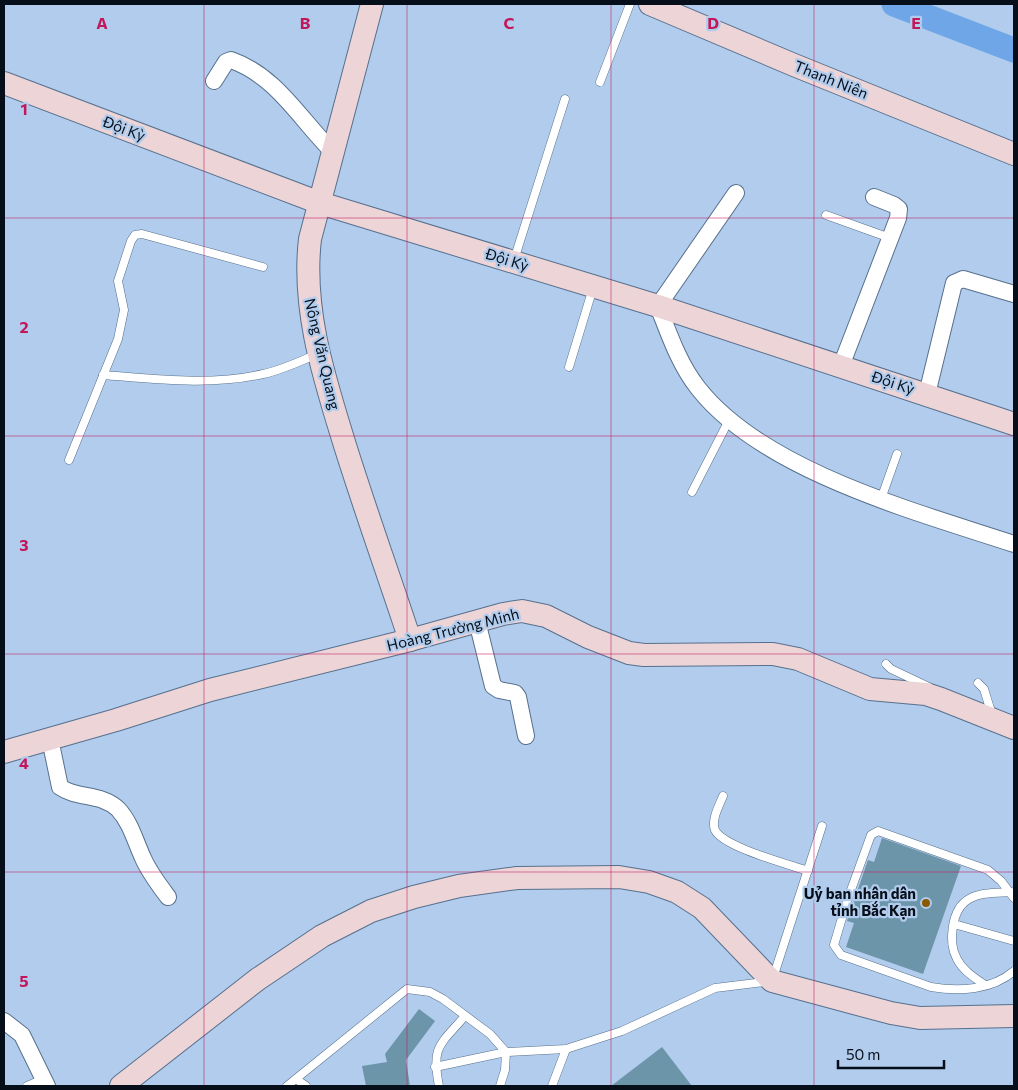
<svg xmlns="http://www.w3.org/2000/svg" width="1018" height="1090" font-family="Commissioner,sans-serif">
  <rect width="100%" height="100%" fill="#b1ccec"/>
  <g fill="none" stroke-linecap="round" stroke-linejoin="round">
    <!-- river -->
    <path stroke="#6ea6e8" stroke-width="25" d="M 894,4 L 1014,50"/>
  </g>
  <!-- building -->
  <g fill="#6d95aa">
    <path d="M 882,838 L 961,866 L 923,974 L 846,947 L 854,923 L 847,921 L 848,918 L 868,860 L 874,862 Z"/>
    <path d="M 419,1009 L 435,1021 L 406,1060 L 410,1086 L 366,1086 L 362,1066 L 387,1062 L 385,1054 Z"/>
    <path d="M 662,1047 L 692,1086 L 611,1086 Z"/>
  </g>
  <g fill="none" stroke-linecap="round" stroke-linejoin="round">
    <defs>
      <g id="lane">
        <path d="M 600,82 L 630,4"/>
        <path d="M 826,215 L 890,238"/>
        <path d="M 514,260 L 565,99"/>
        <path d="M 569,367 L 593,288"/>
        <path d="M 103,375 C 155,379 211,386 263,374 C 282,370 299,362 317,354"/>
        <path d="M 69,460 L 118,339 L 124,310 L 118,281 L 131,241 L 135,235 L 142,234 L 263,267"/>
        <path d="M 692,492 L 729,420"/>
        <path d="M 881,499 L 897,454"/>
        <path d="M 886,664 L 891,669 L 929,687"/>
        <path d="M 978,683 L 984,689 L 992,715"/>
        <path d="M 723,796 C 719,806 711,820 715,830 C 723,847 788,864 808,871"/>
        <path d="M 1014,898 L 1001,881 L 988,870 L 878,831 L 871,835 L 847,901 L 834,945 L 841,955 L 931,987 C 959,992 992,990 1014,971"/>
        <path d="M 954,924 L 1014,941"/>
        <path d="M 985,985 C 975,978 963,971 957,959 C 948,943 951,909 969,899 C 981,892 997,893 1011,892"/>
        <path d="M 435,1067 L 506,1052 L 566,1049 L 622,1031 L 715,988 L 772,981 L 822,826"/>
        <path d="M 296,1079 L 306,1086"/>
        <path d="M 27,1086 L 44,1079"/>
        <path d="M 287,1086 L 407,989 L 430,992 L 443,999 L 490,1034 L 506,1052 L 505,1070 L 500,1086"/>
        <path d="M 439,1086 C 431,1046 440,1045 465,1016"/>
        <path d="M 552,1086 L 566,1049"/>
      </g>
      <g id="street">
        <path d="M 214,81 L 226,62 L 231,60 C 277,76 301,121 334,153"/>
        <path d="M 736,193 L 658,306 C 669,334 679,364 698,388 C 763,471 917,512 1014,544"/>
        <path d="M 841,366 L 898,218 L 899,209 L 894,205 L 874,197"/>
        <path d="M 927,394 L 954,283 L 963,279 L 1014,294"/>
        <path d="M 477,621 L 493,686 L 499,690 L 515,693 L 518,697 L 526,736"/>
        <path d="M 50,739 L 60,787 C 77,799 101,793 118,809 C 131,823 135,841 143,858 C 149,872 159,885 168,897"/>
        <path d="M 4,1021 L 22,1035 L 47,1086"/>
      </g>
      <g id="secondary">
        <path d="M 372,4 L 310,239 C 302,308 323,374 343,439 C 364,507 388,573 410,640"/>
        <path d="M 650,4 L 794,65 L 1014,154"/>
        <path d="M 4,83 L 320,203 L 658,306 L 1014,424"/>
        <path d="M 4,752 L 116,720 L 210,690 L 410,640 L 503,614 L 522,611 L 546,616 L 588,637 L 629,653 L 644,655 L 773,654 L 798,659 L 870,689 L 926,694 L 941,699 L 1014,728"/>
        <path d="M 121,1086 L 258,979 L 322,936 L 371,911 L 414,897 L 459,886 L 517,878 L 619,877 L 649,882 L 677,892 L 702,908 L 772,981 L 891,1013 L 920,1018 L 1014,1016"/>
      </g>
    </defs>
    <!-- lane casing -->
    <use href="#lane" stroke="#57708d" stroke-width="9"/>
    <!-- street casing -->
    <use href="#street" stroke="#57708d" stroke-width="18"/>
    <!-- secondary casing -->
    <use href="#secondary" stroke="#57708d" stroke-width="24"/>
    <!-- lane -->
    <use href="#lane" stroke="#fff" stroke-width="8"/>
    <!-- street -->
    <use href="#street" stroke="#fff" stroke-width="16"/>
    <!-- secondary -->
    <use href="#secondary" stroke="#ecd4d7" stroke-width="22"/>
  </g>
  <!-- grid -->
  <path fill="none" stroke="#c2185b" stroke-width="1" stroke-opacity="0.55" d="M 204,4 L 204,1086M 407,4 L 407,1086M 611,4 L 611,1086M 814,4 L 814,1086M 4,218 L 1014,218M 4,436 L 1014,436M 4,654 L 1014,654M 4,872 L 1014,872"/>
  <!-- markers -->
  <circle fill="#8a5a01" stroke="#b1ccec" stroke-width="2" cx="926" cy="903" r="5"/>
  <g text-anchor="middle" stroke-width="4.5" stroke-linejoin="round" paint-order="stroke">
    <!-- street labels -->
    <g font-size="15" fill="#060e19" stroke="#b1ccec">
      <text transform="translate(831 80) rotate(22)" y="5">Thanh Niên</text>
      <text transform="translate(124 129) rotate(21)" y="5">Đội Kỳ</text>
      <text transform="translate(507 260) rotate(17)" y="5">Đội Kỳ</text>
      <text transform="translate(322 354) rotate(77)" y="5">Nông Văn Quang</text>
      <text transform="translate(893 383) rotate(18)" y="5">Đội Kỳ</text>
      <text transform="translate(453 630) rotate(-14)" y="5">Hoàng Trường Minh</text>
    </g>
    <!-- poi labels -->
    <g font-size="15" font-weight="bold" fill="#060e19" stroke="#b1ccec" text-anchor="end">
      <text x="916" y="899">Uỷ ban nhân dân<tspan x="916" dy="17">tỉnh Bắc Kạn</tspan></text>
    </g>
  </g>
  <g font-size="16" text-anchor="middle" font-weight="bold" fill="#c2185b" stroke="#b1ccec" stroke-width="4.5" stroke-linejoin="round" paint-order="stroke">
    <text x="102" y="29">A</text>
    <text x="305" y="29">B</text>
    <text x="509" y="29">C</text>
    <text x="713" y="29">D</text>
    <text x="916" y="29">E</text>
    <text x="24" y="115">1</text>
    <text x="24" y="333">2</text>
    <text x="24" y="551">3</text>
    <text x="24" y="769">4</text>
    <text x="24" y="987">5</text>
  </g>
  <!-- border -->
  <rect width="1018" height="1090" fill="none" stroke="#060e19" stroke-width="10"/>
  <!-- scale -->
  <path d="M838 1060v8h106v-8" fill="none" stroke="#060e19" stroke-width="2.5"/>
  <text x="846" y="1060" font-size="15" fill="#060e19" stroke="#b1ccec" stroke-width="4" paint-order="stroke">50 m</text>
</svg>
